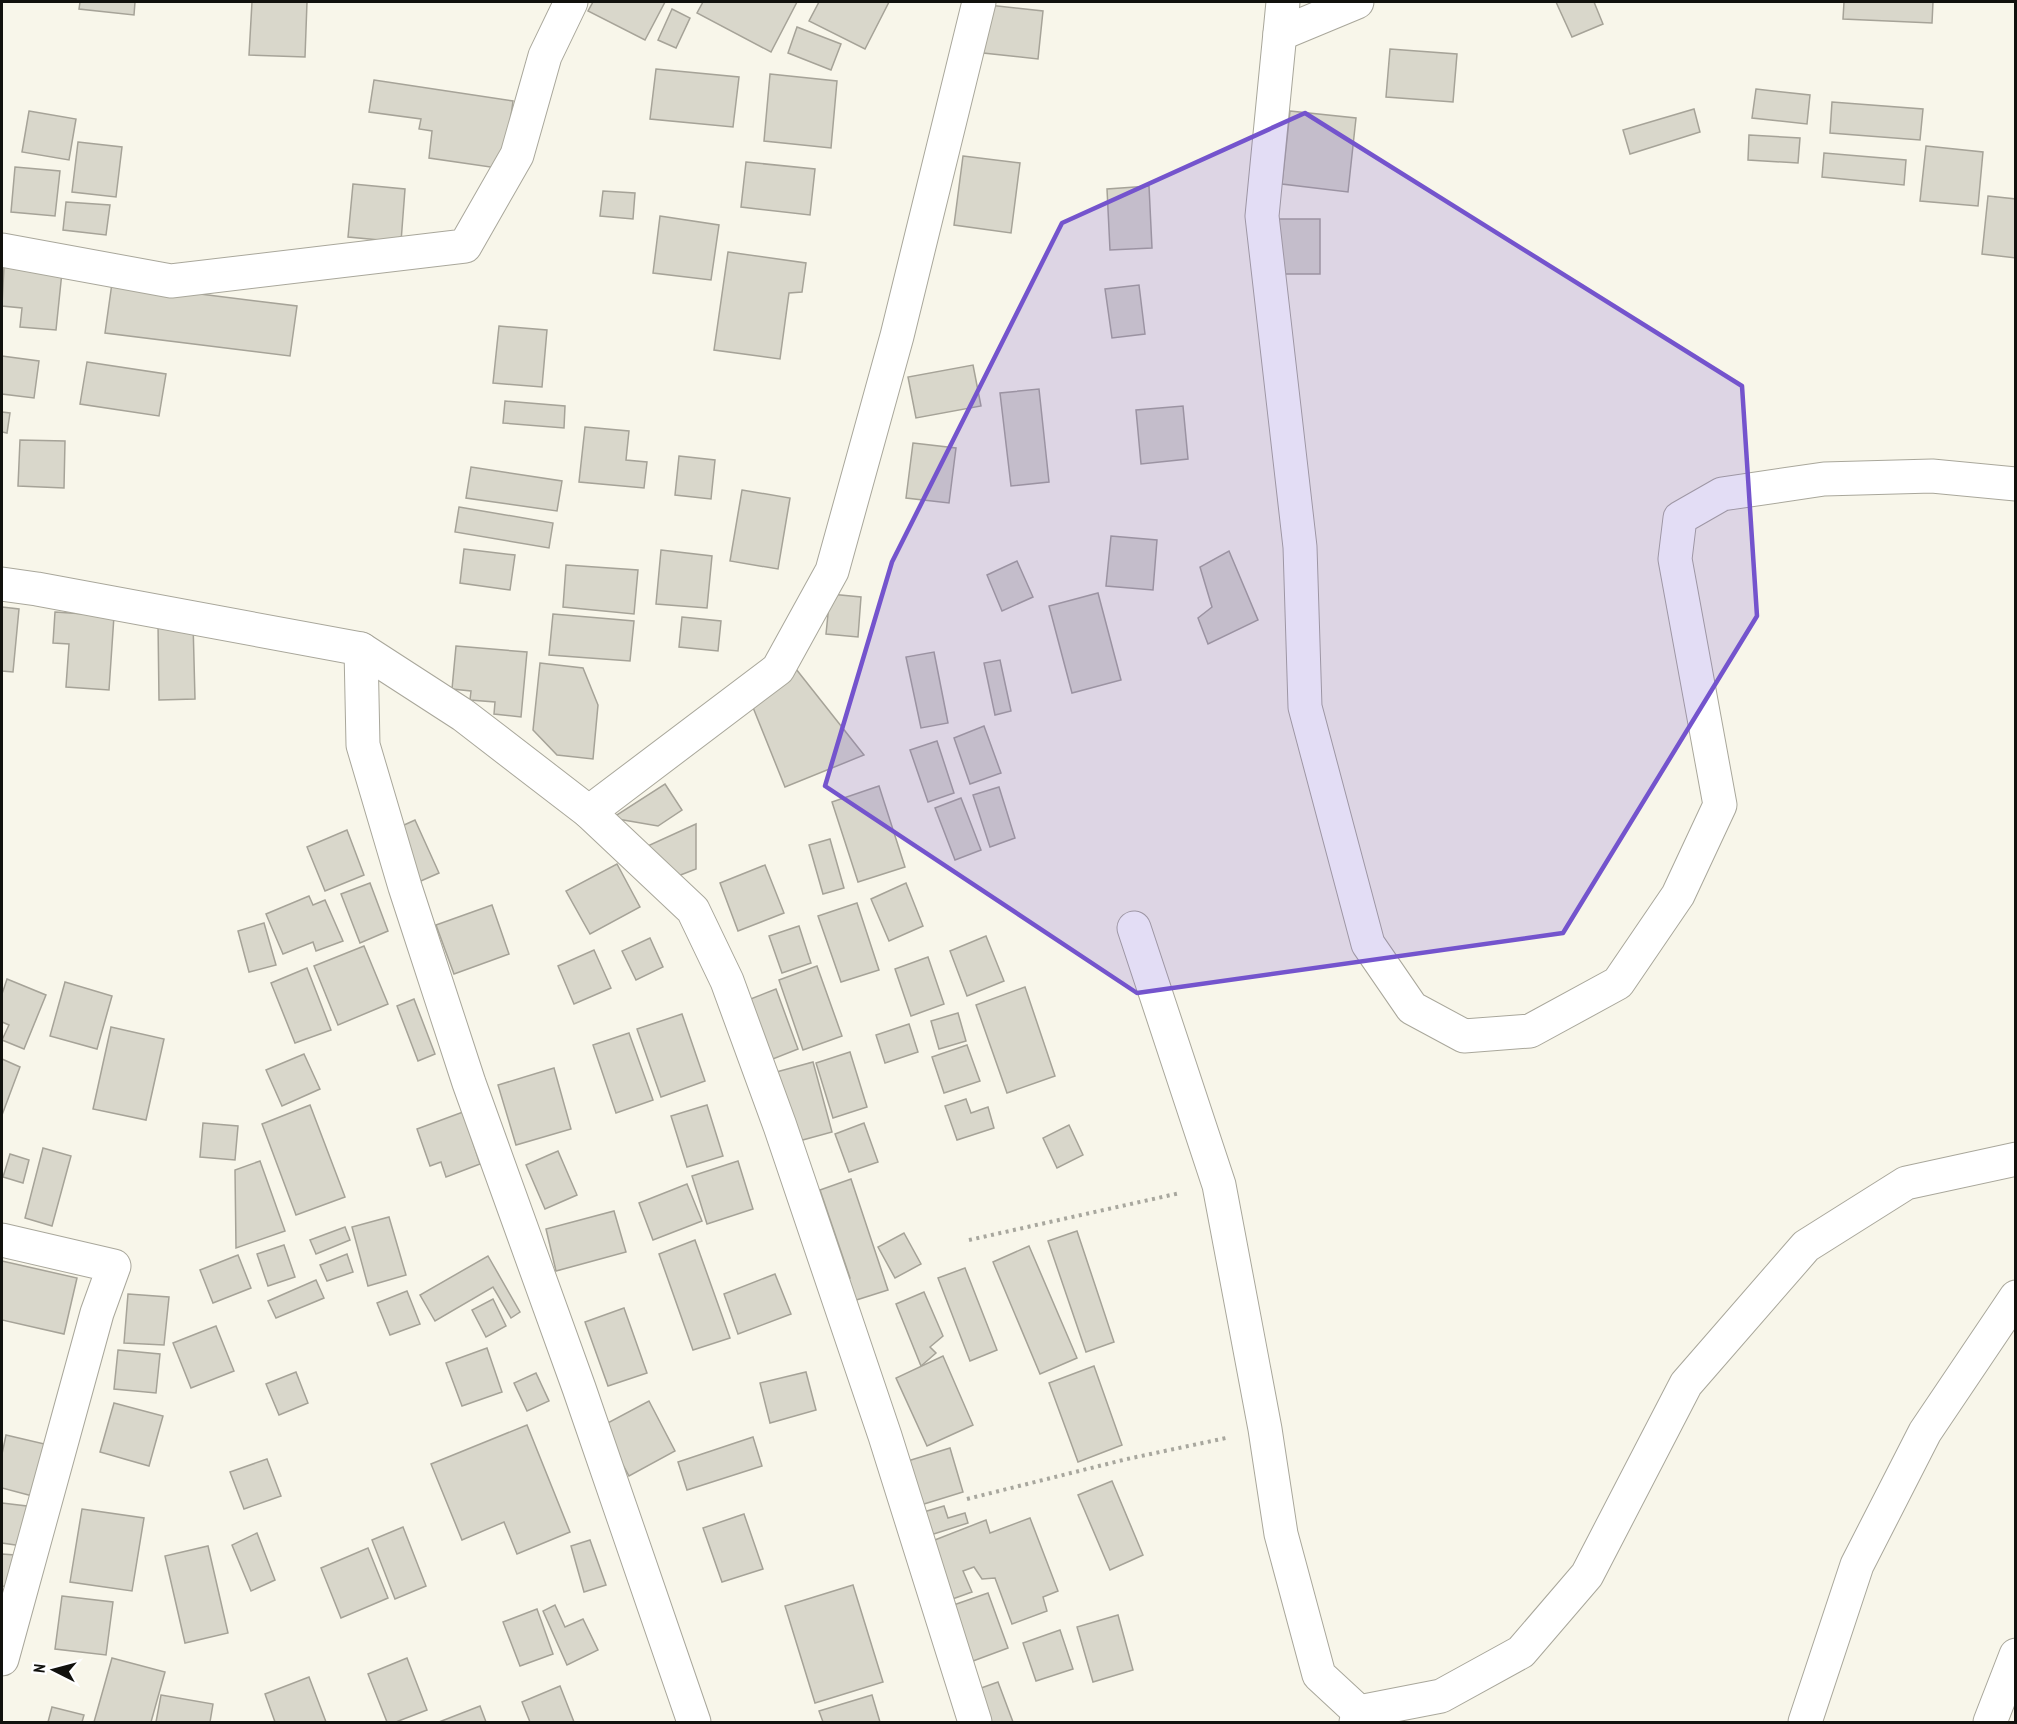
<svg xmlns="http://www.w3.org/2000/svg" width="2017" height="1724" font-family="'PT Sans Narrow',sans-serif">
  <rect width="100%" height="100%" fill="#f8f6ea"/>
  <!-- building -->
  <g fill="#d9d7cb" stroke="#a6a398" stroke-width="1.5">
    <path d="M 80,2 L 135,2 L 134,15 L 79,9 Z"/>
    <path d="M 252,2 L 307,2 L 305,57 L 249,55 Z"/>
    <path d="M 593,2 L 665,2 L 645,40 L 588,11 Z"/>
    <path d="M 703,2 L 797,2 L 771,52 L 697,13 Z"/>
    <path d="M 819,2 L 889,2 L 865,49 L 809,21 Z"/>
    <path d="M 1556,2 L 1594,2 L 1603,24 L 1572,37 Z"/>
    <path d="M 1844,2 L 1933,2 L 1932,23 L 1843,19 Z"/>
    <path d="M 979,4 L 1043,11 L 1038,59 L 974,52 Z"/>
    <path d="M 672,9 L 690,18 L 676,48 L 658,40 Z"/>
    <path d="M 797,27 L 841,44 L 831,70 L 788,53 Z"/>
    <path d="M 1390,49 L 1457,54 L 1453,102 L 1386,97 Z"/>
    <path d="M 656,69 L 739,77 L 733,127 L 650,119 Z"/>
    <path d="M 770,74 L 837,81 L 831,148 L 764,141 Z"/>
    <path d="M 374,80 L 513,101 L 504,169 L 429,158 L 432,131 L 419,129 L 421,119 L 369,112 Z"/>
    <path d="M 1756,89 L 1810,95 L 1807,124 L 1752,118 Z"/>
    <path d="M 1832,102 L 1923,109 L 1920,140 L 1830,133 Z"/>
    <path d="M 1694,109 L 1700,132 L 1630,154 L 1623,130 Z"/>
    <path d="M 29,111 L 76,119 L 69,160 L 22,152 Z"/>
    <path d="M 1290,111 L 1356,118 L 1348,192 L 1282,184 Z"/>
    <path d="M 1749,135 L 1800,138 L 1798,163 L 1748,160 Z"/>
    <path d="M 78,142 L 122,147 L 116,197 L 72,192 Z"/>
    <path d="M 1926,146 L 1983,152 L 1978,206 L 1920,201 Z"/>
    <path d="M 1824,153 L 1906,160 L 1904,185 L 1822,177 Z"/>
    <path d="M 963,156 L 1020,163 L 1011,233 L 954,225 Z"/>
    <path d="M 746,162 L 815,169 L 810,215 L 741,207 Z"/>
    <path d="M 15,167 L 60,171 L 55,216 L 11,212 Z"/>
    <path d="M 353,184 L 405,189 L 401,242 L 348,237 Z"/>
    <path d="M 1149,186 L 1152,248 L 1110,250 L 1107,189 Z"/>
    <path d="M 603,191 L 635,193 L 633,219 L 600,216 Z"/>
    <path d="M 1988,196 L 2016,199 L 2016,258 L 1982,254 Z"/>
    <path d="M 66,202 L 110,205 L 106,235 L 63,230 Z"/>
    <path d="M 660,216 L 719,225 L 711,280 L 653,273 Z"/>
    <path d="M 1277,219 L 1320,219 L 1320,274 L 1278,274 Z"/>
    <path d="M 728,252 L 806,263 L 802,292 L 789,293 L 780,359 L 714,350 Z"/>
    <path d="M 4,266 L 62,272 L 56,330 L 20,327 L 22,308 L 2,306 Z"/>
    <path d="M 112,283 L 297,306 L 290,356 L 105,333 Z"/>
    <path d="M 1139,285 L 1145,334 L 1112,338 L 1105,289 Z"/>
    <path d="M 499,326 L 547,330 L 542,387 L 493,383 Z"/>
    <path d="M 2,356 L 39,361 L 34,398 L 2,394 Z"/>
    <path d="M 87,362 L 166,374 L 159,416 L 80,404 Z"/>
    <path d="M 973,365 L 981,406 L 916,418 L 908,377 Z"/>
    <path d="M 1039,389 L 1049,482 L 1011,486 L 1000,393 Z"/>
    <path d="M 505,401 L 565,406 L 564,428 L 503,423 Z"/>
    <path d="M 1183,406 L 1188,459 L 1141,464 L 1136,410 Z"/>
    <path d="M 2,412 L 10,413 L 7,433 L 2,432 Z"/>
    <path d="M 585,427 L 629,431 L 626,460 L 647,462 L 644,488 L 579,482 Z"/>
    <path d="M 20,440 L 65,441 L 64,488 L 18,486 Z"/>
    <path d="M 913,443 L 956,448 L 949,503 L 906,498 Z"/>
    <path d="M 679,456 L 715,460 L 711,499 L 675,495 Z"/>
    <path d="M 471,467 L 562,481 L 557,511 L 466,498 Z"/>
    <path d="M 742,490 L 790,498 L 778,569 L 730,561 Z"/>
    <path d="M 459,507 L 553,523 L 549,548 L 455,532 Z"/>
    <path d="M 1111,536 L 1157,540 L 1153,590 L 1106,586 Z"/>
    <path d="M 464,549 L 515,555 L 510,590 L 460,583 Z"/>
    <path d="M 661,550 L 712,556 L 707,608 L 656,604 Z"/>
    <path d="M 1229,551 L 1258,620 L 1208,644 L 1198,618 L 1212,607 L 1200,567 Z"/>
    <path d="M 1017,561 L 1033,597 L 1002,611 L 987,575 Z"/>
    <path d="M 566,565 L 638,570 L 634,614 L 563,607 Z"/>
    <path d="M 1098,593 L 1121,680 L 1072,693 L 1049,606 Z"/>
    <path d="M 830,594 L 861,597 L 858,637 L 826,634 Z"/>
    <path d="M 2,607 L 19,609 L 13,672 L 2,671 Z"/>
    <path d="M 55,612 L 114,616 L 109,690 L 66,687 L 69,644 L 53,643 Z"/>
    <path d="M 553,614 L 634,621 L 630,661 L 549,655 Z"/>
    <path d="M 682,617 L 721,621 L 718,651 L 679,647 Z"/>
    <path d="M 193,622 L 195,699 L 159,700 L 158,623 Z"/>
    <path d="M 456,646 L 527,652 L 521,717 L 494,714 L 495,702 L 470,700 L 471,691 L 452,689 Z"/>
    <path d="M 934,652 L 948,723 L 921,728 L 906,657 Z"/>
    <path d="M 1000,660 L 1011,711 L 995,715 L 984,663 Z"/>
    <path d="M 540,663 L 583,668 L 598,705 L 593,759 L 557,755 L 533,730 Z"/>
    <path d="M 796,669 L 864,755 L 785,787 L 752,705 Z"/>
    <path d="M 984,726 L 1001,773 L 970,784 L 954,738 Z"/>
    <path d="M 937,741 L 954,793 L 928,802 L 910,750 Z"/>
    <path d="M 665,784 L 682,810 L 658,826 L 612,818 Z"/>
    <path d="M 879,786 L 905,867 L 858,882 L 832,802 Z"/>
    <path d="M 999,787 L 1015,838 L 990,847 L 973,795 Z"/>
    <path d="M 961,798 L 981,850 L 955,860 L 935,808 Z"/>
    <path d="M 415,820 L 439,873 L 414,884 L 391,831 Z"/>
    <path d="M 696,824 L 696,869 L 665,881 L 641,849 Z"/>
    <path d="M 347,830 L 364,875 L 325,891 L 307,847 Z"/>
    <path d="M 830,839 L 844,888 L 823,894 L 809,845 Z"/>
    <path d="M 617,864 L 640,907 L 590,934 L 566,891 Z"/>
    <path d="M 765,865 L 784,913 L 738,931 L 720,883 Z"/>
    <path d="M 370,883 L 388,931 L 360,943 L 341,894 Z"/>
    <path d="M 906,883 L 923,926 L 889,941 L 871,899 Z"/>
    <path d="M 309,896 L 313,905 L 325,900 L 343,941 L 316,951 L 313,942 L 283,954 L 266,914 Z"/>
    <path d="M 857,903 L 879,970 L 841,982 L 818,916 Z"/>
    <path d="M 492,905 L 509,954 L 454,974 L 436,925 Z"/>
    <path d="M 264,923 L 276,965 L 249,972 L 238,931 Z"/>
    <path d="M 799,926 L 811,963 L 782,973 L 769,936 Z"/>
    <path d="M 986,936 L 1004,981 L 967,996 L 950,951 Z"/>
    <path d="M 650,938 L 663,967 L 636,980 L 622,951 Z"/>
    <path d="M 364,946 L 388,1004 L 338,1025 L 314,966 Z"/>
    <path d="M 594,950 L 611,988 L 574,1004 L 558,966 Z"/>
    <path d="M 928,957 L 944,1004 L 911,1016 L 895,969 Z"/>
    <path d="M 817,966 L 842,1036 L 803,1050 L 779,980 Z"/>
    <path d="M 307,968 L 331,1030 L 295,1043 L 271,983 Z"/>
    <path d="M 7,979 L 46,995 L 24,1049 L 2,1040 L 9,1025 L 2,1022 L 2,994 Z"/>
    <path d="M 65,982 L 112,996 L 97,1049 L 50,1036 Z"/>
    <path d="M 1025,987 L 1055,1076 L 1007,1093 L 976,1005 Z"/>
    <path d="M 776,989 L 798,1049 L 760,1064 L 738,1004 Z"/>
    <path d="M 414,999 L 435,1054 L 418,1061 L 397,1006 Z"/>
    <path d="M 958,1013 L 966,1041 L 939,1049 L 931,1021 Z"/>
    <path d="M 682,1014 L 705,1081 L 661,1097 L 637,1029 Z"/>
    <path d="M 909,1024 L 918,1052 L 885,1063 L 876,1035 Z"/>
    <path d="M 111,1027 L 164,1039 L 146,1120 L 93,1109 Z"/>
    <path d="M 629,1033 L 653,1100 L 616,1113 L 593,1045 Z"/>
    <path d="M 967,1045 L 980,1081 L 944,1093 L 932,1057 Z"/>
    <path d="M 850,1052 L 867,1107 L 833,1118 L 816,1063 Z"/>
    <path d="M 304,1054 L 320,1089 L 282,1106 L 266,1070 Z"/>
    <path d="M 2,1059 L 20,1067 L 2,1115 Z"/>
    <path d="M 813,1062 L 832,1132 L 788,1144 L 769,1074 Z"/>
    <path d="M 554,1068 L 571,1129 L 516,1145 L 498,1085 Z"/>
    <path d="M 966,1099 L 971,1113 L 988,1107 L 994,1128 L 957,1140 L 945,1106 Z"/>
    <path d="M 310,1105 L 345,1197 L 296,1215 L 262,1124 Z"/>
    <path d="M 707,1105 L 723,1156 L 687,1167 L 671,1116 Z"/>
    <path d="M 463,1112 L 480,1164 L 446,1177 L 441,1162 L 430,1166 L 417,1129 Z"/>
    <path d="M 203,1123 L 238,1126 L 235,1160 L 200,1157 Z"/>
    <path d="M 864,1123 L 878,1162 L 849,1172 L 835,1134 Z"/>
    <path d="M 1069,1125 L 1083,1155 L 1057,1168 L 1043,1138 Z"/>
    <path d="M 43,1148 L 71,1156 L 52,1226 L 25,1218 Z"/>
    <path d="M 558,1151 L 577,1195 L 545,1209 L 526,1165 Z"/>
    <path d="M 10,1154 L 29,1160 L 23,1183 L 3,1177 Z"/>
    <path d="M 260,1161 L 285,1231 L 236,1248 L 235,1170 Z"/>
    <path d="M 738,1161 L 753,1209 L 707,1224 L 692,1176 Z"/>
    <path d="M 851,1179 L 888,1290 L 850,1302 L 843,1281 L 850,1278 L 820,1190 Z"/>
    <path d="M 687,1184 L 702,1221 L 653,1240 L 639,1203 Z"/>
    <path d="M 614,1211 L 626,1252 L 556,1271 L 546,1229 Z"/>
    <path d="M 389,1217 L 406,1275 L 368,1286 L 352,1227 Z"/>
    <path d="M 345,1227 L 350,1240 L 316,1254 L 310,1240 Z"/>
    <path d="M 1077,1231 L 1114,1342 L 1086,1352 L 1048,1241 Z"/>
    <path d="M 904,1233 L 921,1264 L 895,1278 L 878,1247 Z"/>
    <path d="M 695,1240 L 730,1338 L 693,1350 L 659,1254 Z"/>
    <path d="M 284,1245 L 295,1277 L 268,1286 L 257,1254 Z"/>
    <path d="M 1029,1246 L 1077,1358 L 1040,1374 L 993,1262 Z"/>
    <path d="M 347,1254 L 353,1272 L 327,1281 L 320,1265 Z"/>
    <path d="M 238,1255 L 251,1288 L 213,1303 L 200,1270 Z"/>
    <path d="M 488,1256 L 520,1312 L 511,1318 L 493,1287 L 435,1321 L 420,1295 Z"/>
    <path d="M 2,1261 L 77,1278 L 64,1334 L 2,1320 Z"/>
    <path d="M 965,1268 L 997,1350 L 970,1361 L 938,1278 Z"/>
    <path d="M 775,1274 L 791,1314 L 738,1334 L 724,1294 Z"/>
    <path d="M 316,1280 L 324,1298 L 276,1318 L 268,1301 Z"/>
    <path d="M 407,1291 L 420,1324 L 390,1335 L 377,1303 Z"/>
    <path d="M 924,1292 L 943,1336 L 930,1347 L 936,1353 L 921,1366 L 896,1304 Z"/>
    <path d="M 128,1294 L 169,1297 L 164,1345 L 124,1343 Z"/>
    <path d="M 493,1299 L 506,1326 L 486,1337 L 472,1310 Z"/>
    <path d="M 624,1308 L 647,1373 L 608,1386 L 585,1322 Z"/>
    <path d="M 216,1326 L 234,1371 L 191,1388 L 173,1343 Z"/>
    <path d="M 487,1348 L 502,1392 L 462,1406 L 446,1363 Z"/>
    <path d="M 118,1350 L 160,1354 L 156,1393 L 114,1389 Z"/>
    <path d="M 943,1356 L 973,1425 L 927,1446 L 896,1378 Z"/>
    <path d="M 1094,1366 L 1122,1445 L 1078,1462 L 1049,1383 Z"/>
    <path d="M 296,1372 L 308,1403 L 279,1415 L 266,1384 Z"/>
    <path d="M 806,1372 L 816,1410 L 770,1423 L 760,1383 Z"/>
    <path d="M 536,1373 L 549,1401 L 527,1411 L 514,1383 Z"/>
    <path d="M 649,1401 L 675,1451 L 629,1476 L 602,1426 Z"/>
    <path d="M 114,1403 L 163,1416 L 149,1466 L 100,1452 Z"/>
    <path d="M 527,1425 L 570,1532 L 517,1554 L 504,1522 L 462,1540 L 431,1464 Z"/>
    <path d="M 6,1435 L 53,1446 L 40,1498 L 2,1488 L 2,1454 Z"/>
    <path d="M 753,1437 L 762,1466 L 687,1490 L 678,1462 Z"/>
    <path d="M 950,1448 L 963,1492 L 911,1508 L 898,1464 Z"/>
    <path d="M 267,1459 L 281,1496 L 244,1509 L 230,1472 Z"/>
    <path d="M 1112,1481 L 1143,1555 L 1110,1570 L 1078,1495 Z"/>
    <path d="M 2,1503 L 35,1507 L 29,1547 L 2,1543 Z"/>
    <path d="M 944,1506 L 948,1518 L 965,1513 L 968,1523 L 918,1539 L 910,1516 Z"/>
    <path d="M 82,1509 L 144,1518 L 132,1591 L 70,1582 Z"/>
    <path d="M 744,1514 L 763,1569 L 722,1582 L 703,1528 Z"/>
    <path d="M 1030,1518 L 1058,1591 L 1043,1597 L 1047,1611 L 1012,1624 L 995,1578 L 982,1579 L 974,1567 L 963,1571 L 972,1592 L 944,1602 L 922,1545 L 986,1520 L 990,1533 Z"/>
    <path d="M 403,1527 L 426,1586 L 395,1599 L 372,1540 Z"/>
    <path d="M 257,1533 L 275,1580 L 251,1591 L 232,1545 Z"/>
    <path d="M 590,1540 L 606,1585 L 584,1592 L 571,1546 Z"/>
    <path d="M 208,1546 L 228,1633 L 185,1643 L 165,1556 Z"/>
    <path d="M 368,1548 L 388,1598 L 341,1618 L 321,1568 Z"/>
    <path d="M 2,1554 L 15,1555 L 12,1587 L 2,1586 Z"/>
    <path d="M 853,1585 L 883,1682 L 815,1703 L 785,1606 Z"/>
    <path d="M 988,1593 L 1008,1648 L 965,1664 L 945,1608 Z"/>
    <path d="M 62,1596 L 113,1602 L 106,1655 L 55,1649 Z"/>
    <path d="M 555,1605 L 565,1627 L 583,1619 L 598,1650 L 567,1665 L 543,1611 Z"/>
    <path d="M 537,1609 L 553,1654 L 520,1666 L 503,1622 Z"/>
    <path d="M 1118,1615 L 1133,1670 L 1093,1682 L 1077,1627 Z"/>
    <path d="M 1060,1630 L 1073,1669 L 1036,1681 L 1023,1643 Z"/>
    <path d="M 112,1658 L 165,1672 L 151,1722 L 94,1722 Z"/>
    <path d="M 407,1658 L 427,1710 L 396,1722 L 387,1722 L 368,1674 Z"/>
    <path d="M 309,1677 L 326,1722 L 275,1722 L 265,1694 Z"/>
    <path d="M 998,1682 L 1013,1722 L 981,1722 L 970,1692 Z"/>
    <path d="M 560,1686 L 574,1722 L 530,1722 L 522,1702 Z"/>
    <path d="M 161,1695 L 213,1704 L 210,1722 L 156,1722 Z"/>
    <path d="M 872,1695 L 880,1722 L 823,1722 L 819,1711 Z"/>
    <path d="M 480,1706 L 486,1722 L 439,1722 Z"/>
    <path d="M 52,1707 L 84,1715 L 82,1722 L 48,1722 Z"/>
  </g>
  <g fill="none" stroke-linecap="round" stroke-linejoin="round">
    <defs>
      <g id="minor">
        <path d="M 1283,2 L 1262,216 L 1300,547 L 1305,707 L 1368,944 L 1412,1008 L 1464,1036 L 1530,1031 L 1618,983 L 1678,895 L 1720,805 L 1675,559 L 1680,518 L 1722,494 L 1824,479 L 1932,476 L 2016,484"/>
        <path d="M 1280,34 L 1357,2"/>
        <path d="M 2,250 L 171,281 L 465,246 L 517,155 L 545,56 L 571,2"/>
        <path d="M 2,584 L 37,589 L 361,649 L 463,715 L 589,812 L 693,910 L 727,981 L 780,1126 L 885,1436 L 975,1722"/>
        <path d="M 361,649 L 363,745 L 405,887 L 469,1083 L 579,1388 L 694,1722"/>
        <path d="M 589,812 L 778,669 L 832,571 L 897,336 L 979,2"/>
        <path d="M 1134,928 L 1219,1185 L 1265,1429 L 1281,1534 L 1319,1675 L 1359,1712"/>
        <path d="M 2,1240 L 114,1266 L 97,1313 L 2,1659"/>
        <path d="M 1356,1722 L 1359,1712 L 1441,1696 L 1521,1652 L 1587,1575 L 1686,1384 L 1806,1246 L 1906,1183 L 2016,1159"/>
        <path d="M 1805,1722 L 1857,1565 L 1925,1432 L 2016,1297"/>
      </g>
      <path id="tertiary" d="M 1990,1722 L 2016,1655"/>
    </defs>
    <!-- minor casing -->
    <use href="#minor" stroke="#a9a79b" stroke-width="35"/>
    <!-- tertiary casing -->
    <use href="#tertiary" stroke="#a9a79b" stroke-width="35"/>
    <!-- path -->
    <g stroke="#a8a79e" stroke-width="4" stroke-dasharray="3 4.5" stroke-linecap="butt">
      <path d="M 969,1240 L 1180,1193"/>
      <path d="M 967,1499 L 1127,1459 L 1226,1438"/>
    </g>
    <!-- minor -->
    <use href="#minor" stroke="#fff" stroke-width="33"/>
    <!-- tertiary -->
    <use href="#tertiary" stroke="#fff" stroke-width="33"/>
  </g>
  <!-- marked area -->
  <path fill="#7454cd" fill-opacity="0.2" stroke="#7454cd" stroke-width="4.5" stroke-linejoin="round" d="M 1305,113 L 1742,386 L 1757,616 L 1563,933 L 1137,993 L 825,786 L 892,562 L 1062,223 Z"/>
  <!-- border -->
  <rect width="2017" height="1724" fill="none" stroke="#11110d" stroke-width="6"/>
  <!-- north arrow -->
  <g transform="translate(54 1670) rotate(276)" stroke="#ffffff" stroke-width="4.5" paint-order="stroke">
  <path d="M0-4.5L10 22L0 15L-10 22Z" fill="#11110d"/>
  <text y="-9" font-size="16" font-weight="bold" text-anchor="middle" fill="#11110d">N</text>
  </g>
</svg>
